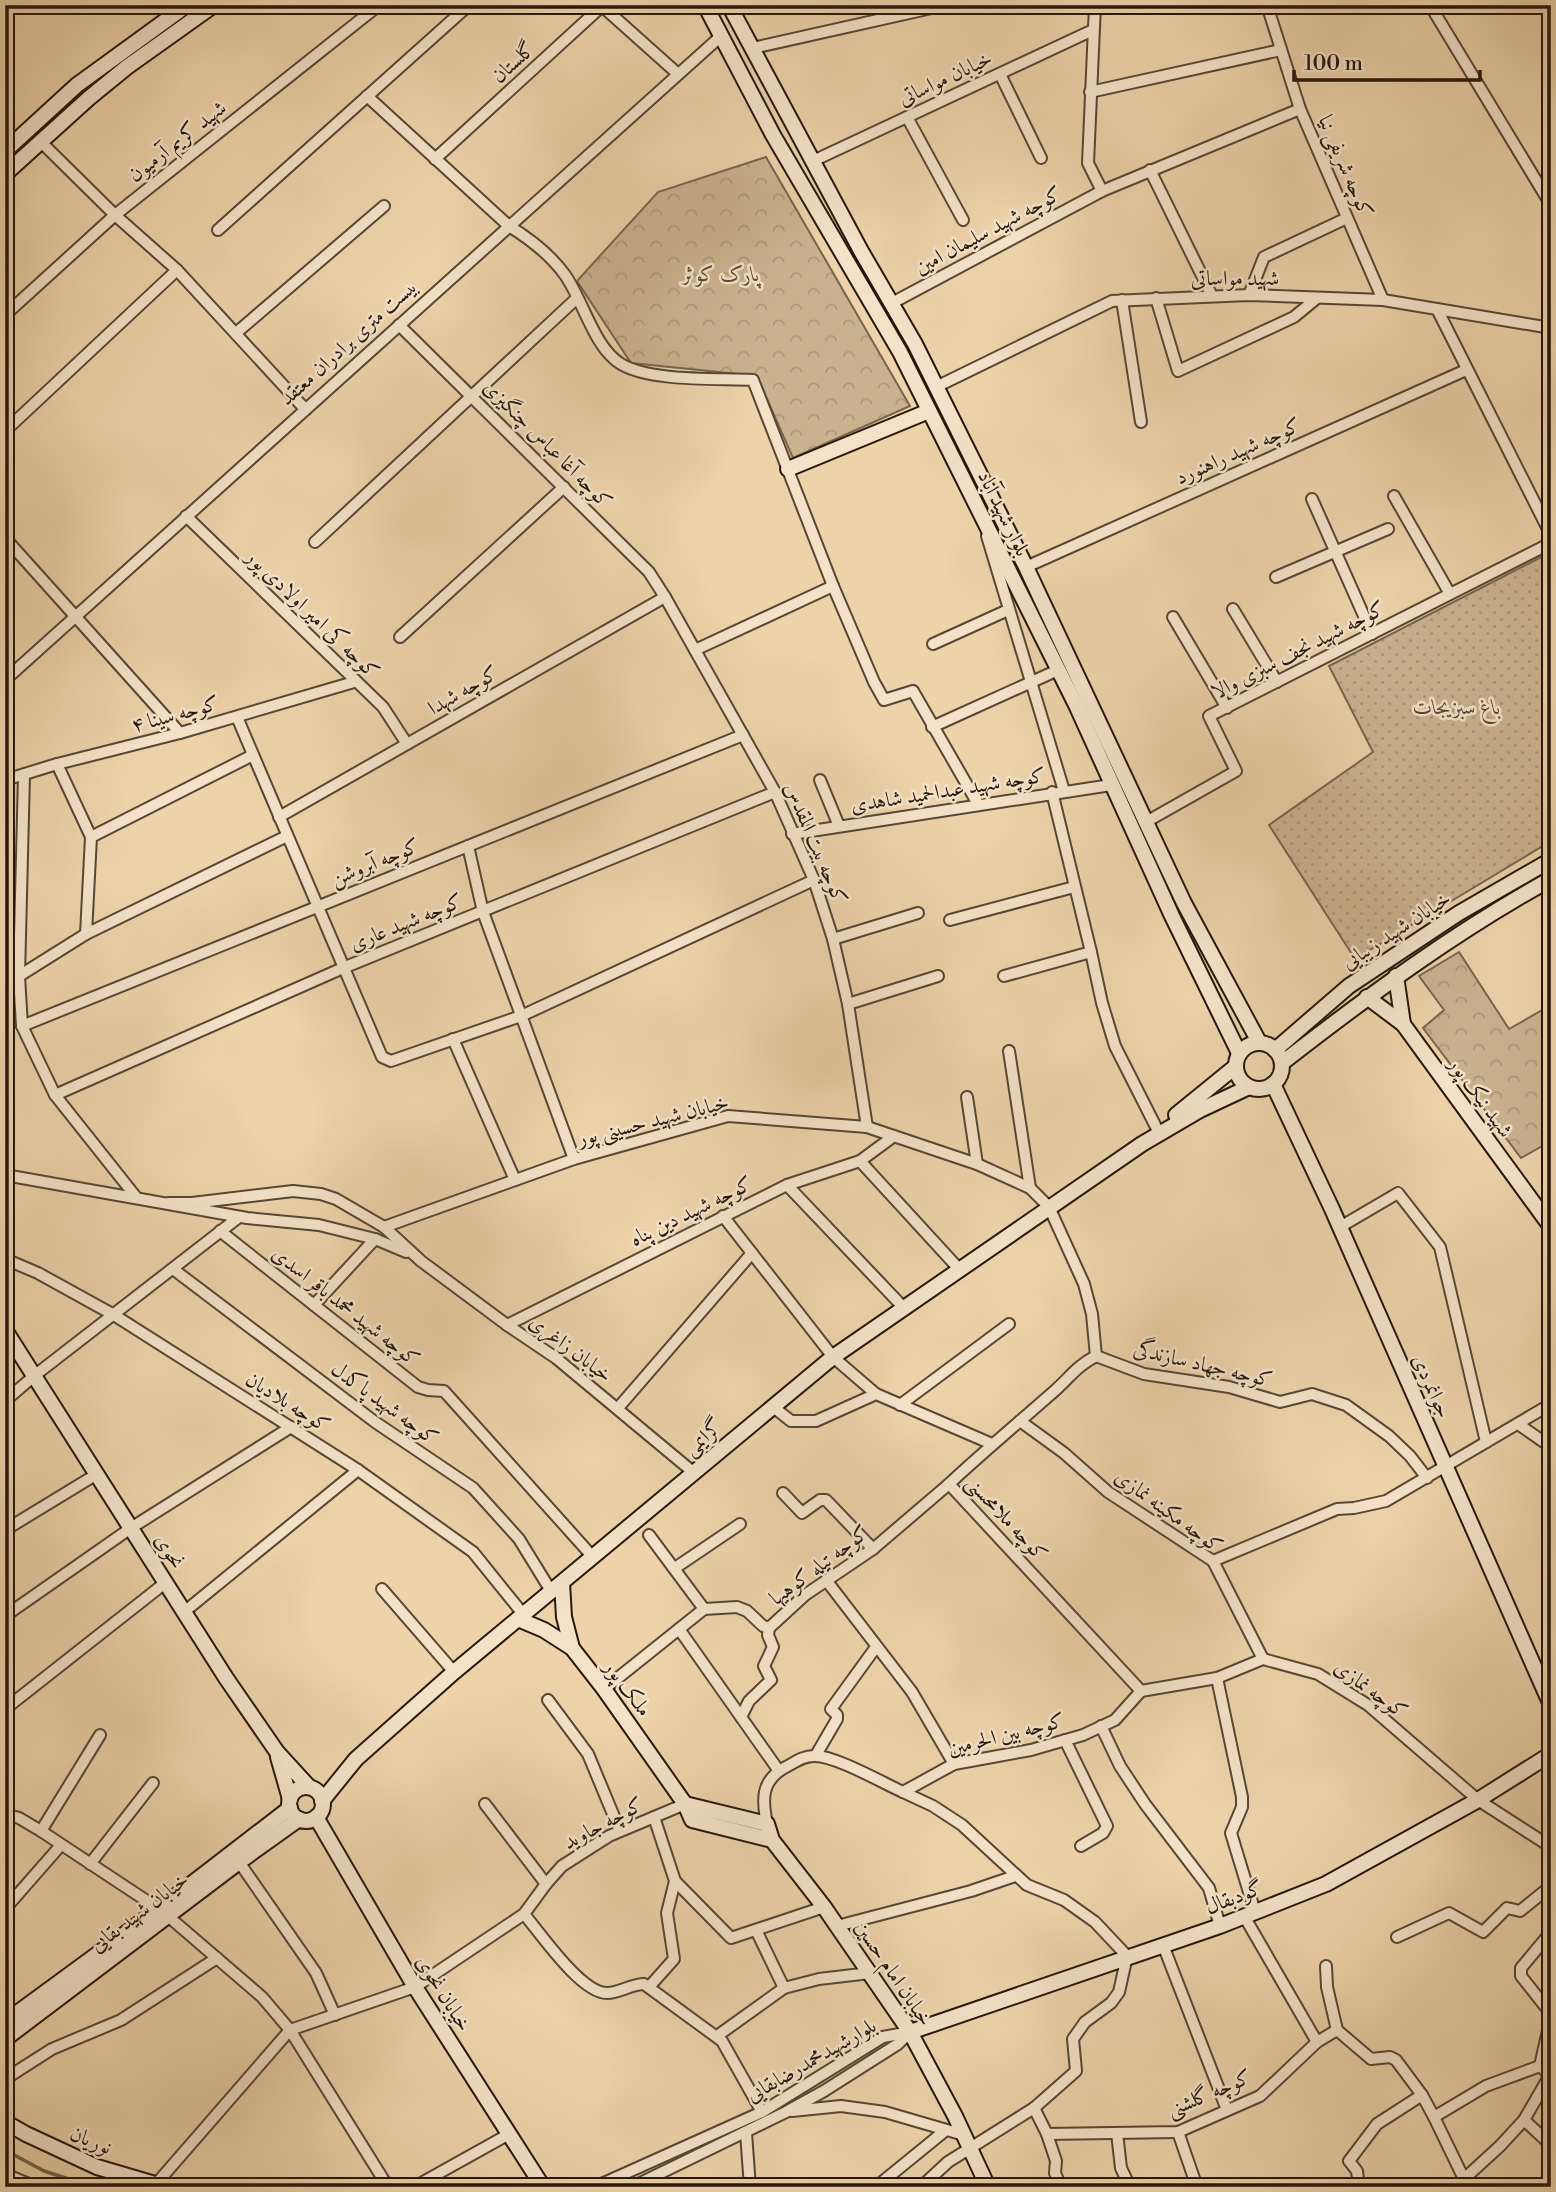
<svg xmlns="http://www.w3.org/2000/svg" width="1556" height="2192" font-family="'Libre Bodoni',Amiri,serif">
  <defs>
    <pattern id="forest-crowns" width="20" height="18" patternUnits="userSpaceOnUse" patternTransform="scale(1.75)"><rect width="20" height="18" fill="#cbb28f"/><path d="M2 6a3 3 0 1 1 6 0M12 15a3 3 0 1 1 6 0" fill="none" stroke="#ae987a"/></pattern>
    <pattern id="garden-dots" width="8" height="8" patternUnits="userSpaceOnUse" patternTransform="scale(1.75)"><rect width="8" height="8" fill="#cbb28f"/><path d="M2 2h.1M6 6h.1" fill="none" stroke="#ae987a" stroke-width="1.8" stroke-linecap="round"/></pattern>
  </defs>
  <rect width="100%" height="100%" fill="#edd2aa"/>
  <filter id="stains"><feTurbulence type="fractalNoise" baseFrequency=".00286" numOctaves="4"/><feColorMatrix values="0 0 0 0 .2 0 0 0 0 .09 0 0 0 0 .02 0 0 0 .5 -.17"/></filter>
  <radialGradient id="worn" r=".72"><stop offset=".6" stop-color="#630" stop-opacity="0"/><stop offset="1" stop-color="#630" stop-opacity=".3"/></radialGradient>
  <!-- forest -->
  <g fill="url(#forest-crowns)" stroke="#78644e" stroke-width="2">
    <path d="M 766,157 L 910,406 L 793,458 L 757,376 L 631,363 L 577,281 L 658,192 Z"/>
    <path d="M 1459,952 L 1509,1029 L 1551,1005 L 1551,1141 L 1521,1158 L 1423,1028 L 1444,1010 L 1419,976 Z"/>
  </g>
  <!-- garden -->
  <path fill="url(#garden-dots)" stroke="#78644e" stroke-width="2" d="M 1551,552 L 1551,841 L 1355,959 L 1269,825 L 1373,752 L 1329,666 Z"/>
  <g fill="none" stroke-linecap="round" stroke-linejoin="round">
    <!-- stream -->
    <path stroke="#75614a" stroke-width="3.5" d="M 5,2150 L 44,2171 L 94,2187"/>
    <defs>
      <g id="street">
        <path d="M 1095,5 L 1088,163 L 1102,191"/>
        <path d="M 1267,5 L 1300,109 L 1383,300"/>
        <path d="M 1430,5 L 1551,205"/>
        <path d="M 753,48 L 945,5"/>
        <path d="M 1000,74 L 1041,158"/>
        <path d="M 1090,92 L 1281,50"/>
        <path d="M 367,96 L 509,226 C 530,239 550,254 565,275 C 583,300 594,348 621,364 C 651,382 718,378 753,380 L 833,586 L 874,682 L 884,700 L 913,691 L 978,804"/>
        <path d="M 907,117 L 963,220"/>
        <path d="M 40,141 L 115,215 L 177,270 L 305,409"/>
        <path d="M 435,159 L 602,6 L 678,74"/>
        <path d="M 813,161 L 1093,30"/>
        <path d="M 1150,170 L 1212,296"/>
        <path d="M 218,230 L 469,5"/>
        <path d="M 1249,295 L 1264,257 L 1347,218"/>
        <path d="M 1156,298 L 1178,371 L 1294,317 L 1317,298"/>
        <path d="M 1122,300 L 1141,422"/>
        <path d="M 892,303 L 1102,191 L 1300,109"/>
        <path d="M 1437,309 L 1551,535"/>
        <path d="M 5,315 L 115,215 L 379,5"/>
        <path d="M 399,325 L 649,572 L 665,597 L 775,792 L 814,880 L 833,939 L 848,1004 L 867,1127"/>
        <path d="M 236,333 L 384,206"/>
        <path d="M 936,387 L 1112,301 L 1249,295 L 1383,300 L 1551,328"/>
        <path d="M 5,431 L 177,270"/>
        <path d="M 1394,496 L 1450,594"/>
        <path d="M 1312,499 L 1372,634"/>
        <path d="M 186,516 L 383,707 L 407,744"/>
        <path d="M 987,536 L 1064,791"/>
        <path d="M 5,538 L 180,733"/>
        <path d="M 315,542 L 577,298"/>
        <path d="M 1026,567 L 1466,370"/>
        <path d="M 1276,577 L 1388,529"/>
        <path d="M 1233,609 L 1277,682"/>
        <path d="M 1173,617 L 1227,708"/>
        <path d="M 400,637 L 564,487"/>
        <path d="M 933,644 L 1008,610"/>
        <path d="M 695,650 L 833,586"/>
        <path d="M 5,680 L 721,36"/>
        <path d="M 237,717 L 382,1057 L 391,1061 L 521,1016 L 814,880"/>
        <path d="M 932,727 L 1058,670"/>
        <path d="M 57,764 L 91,837 L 86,934"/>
        <path d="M 24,775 L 19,976 L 22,1026 L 55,1095 L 136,1197"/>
        <path d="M 5,780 L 57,764 L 180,733 L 354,682"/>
        <path d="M 820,780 L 839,826"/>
        <path d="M 1052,792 L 1091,952 L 1102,1003 L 1115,1046 L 1157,1129"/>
        <path d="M 279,817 L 665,597"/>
        <path d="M 1146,822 L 1236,771 L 1209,716 L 1551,543"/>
        <path d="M 792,834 L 1111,785"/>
        <path d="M 91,837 L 253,755"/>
        <path d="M 468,846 L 483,912 L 574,1159"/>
        <path d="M 950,920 L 1074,887"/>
        <path d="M 833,939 L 918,913"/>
        <path d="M 19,976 L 86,934 L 287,836"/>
        <path d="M 1004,976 L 1091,952"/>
        <path d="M 848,1004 L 938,976"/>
        <path d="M 22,1026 L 743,735"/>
        <path d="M 453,1039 L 515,1180"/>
        <path d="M 1009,1051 L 1030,1188"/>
        <path d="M 55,1095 L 343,968 L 775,792"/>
        <path d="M 967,1097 L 977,1164"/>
        <path d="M 860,1161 L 959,1269"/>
        <path d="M 5,1175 L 247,1218 L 319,1225 L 375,1239 L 406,1252"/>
        <path d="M 787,1185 L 903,1307"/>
        <path d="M 169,1203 L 192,1203 L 293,1191 L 321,1194 L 336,1199 L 384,1227 L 421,1261 L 507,1325 L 556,1358 L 693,1472"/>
        <path d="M 723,1216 L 833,1357 L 876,1394 L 992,1444"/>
        <path d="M 384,1227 L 574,1159 L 728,1116 L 867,1127 L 977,1164 L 1030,1188 L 1049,1207 L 1084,1284 L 1092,1314 L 1096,1356"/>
        <path d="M 1340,1227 L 1398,1193 L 1440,1247 L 1486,1442"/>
        <path d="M 220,1231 L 418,1387 L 428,1390 L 444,1391 L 592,1556"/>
        <path d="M 5,1259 L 38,1273 L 114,1315 L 358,1470 L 473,1552 L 523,1614"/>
        <path d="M 173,1269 L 375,1422 L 473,1488 L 519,1539 L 551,1591"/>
        <path d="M 314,1305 L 375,1239"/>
        <path d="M 507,1325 L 787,1185 L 860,1161 L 894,1136"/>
        <path d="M 1096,1356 C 1075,1367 1069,1379 1051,1394 C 1017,1424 982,1453 949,1484 L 1141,1691"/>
        <path d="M 1096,1356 L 1144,1374 L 1229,1387 L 1280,1402 L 1312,1394 L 1346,1405 L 1389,1436 L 1410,1456 L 1427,1478"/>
        <path d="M 5,1401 L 34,1376 L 239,1217"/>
        <path d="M 900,1405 L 1009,1324"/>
        <path d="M 772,1406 L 791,1421 L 816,1421 L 876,1394"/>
        <path d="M 618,1408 L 752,1253"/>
        <path d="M 1020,1421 L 1064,1453 L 1108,1492 L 1213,1561 L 1263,1659"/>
        <path d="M 1518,1424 L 1551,1447"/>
        <path d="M 783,1493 L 802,1513 L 820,1500 L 826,1500 L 873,1549"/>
        <path d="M 5,1530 L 97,1474"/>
        <path d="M 649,1535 L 704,1609"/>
        <path d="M 1213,1561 L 1337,1509 L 1354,1508 L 1386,1501 L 1551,1404"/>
        <path d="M 675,1568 L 740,1524"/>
        <path d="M 826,1580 L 912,1692 L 954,1764"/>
        <path d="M 382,1589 L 454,1672"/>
        <path d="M 1548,1610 L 1551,1610"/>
        <path d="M 184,1612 L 358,1470"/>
        <path d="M 5,1616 L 131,1528 L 291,1427"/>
        <path d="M 679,1629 L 779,1771"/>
        <path d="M 1217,1678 L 1242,1797 L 1242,1807 L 1231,1833 L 1255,1912"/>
        <path d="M 604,1689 L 704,1609 L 737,1607 L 747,1611 L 763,1626 L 769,1628 L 805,1595 L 873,1549 L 949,1484"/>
        <path d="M 1141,1691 L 1217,1678 L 1263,1659 L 1318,1674 L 1368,1705 L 1478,1800 L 1548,1845"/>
        <path d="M 548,1700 L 588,1754 L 620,1831"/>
        <path d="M 5,1709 L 165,1583"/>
        <path d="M 741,1717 L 749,1701 L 771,1680 L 764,1666 L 773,1647 L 768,1635 L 769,1628"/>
        <path d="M 1101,1726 L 1120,1766 L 1145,1804 L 1209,1888 L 1220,1926"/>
        <path d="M 1065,1740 L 1107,1826 L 1103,1833 L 1081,1846"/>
        <path d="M 816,1755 L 837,1719 L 837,1715 L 831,1709 L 876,1647"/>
        <path d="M 903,1792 L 933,1806 L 962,1825 L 1027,1885 L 1064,1900 L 1095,1922 L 1127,1956 L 1119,1992 L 1111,2003 L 1085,2022 L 1073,2039 L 1076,2071 L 1034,2108"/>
        <path d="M 485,1804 L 546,1884"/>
        <path d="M 5,1814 L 19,1818 L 41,1831 L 159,1909"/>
        <path d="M 767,1824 C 762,1800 761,1781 784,1768 C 794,1763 802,1756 814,1756 C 834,1755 883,1783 903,1792 L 954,1764 L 1031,1750 L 1083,1735 L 1115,1720 L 1141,1691"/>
        <path d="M 41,1831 L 100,1735"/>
        <path d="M 239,1862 L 316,1973 L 335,2015"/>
        <path d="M 90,1864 L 153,1783"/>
        <path d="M 675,1881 L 731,1938 L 824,1907"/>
        <path d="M 5,1909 L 61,1845"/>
        <path d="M 524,1914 C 541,1934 581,1993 607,1993 C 620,1993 631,1984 644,1984 L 722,2041 L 762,2112"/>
        <path d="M 1244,1916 L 1317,2042"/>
        <path d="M 169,1917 L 262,1997 L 290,2030 L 388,2187"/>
        <path d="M 837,1926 L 971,1891 L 1015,1876"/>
        <path d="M 756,1930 L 784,1988"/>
        <path d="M 1551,1932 L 1521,1968 L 1521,1976 L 1548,2010 L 1549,2026 L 1540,2066 L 1551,2076"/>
        <path d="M 1397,1937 L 1449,1913 L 1483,1932 L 1507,1908 L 1520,1911 L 1551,1886"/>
        <path d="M 1163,1945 L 1227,2110"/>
        <path d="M 1326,1966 L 1327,1987 L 1337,2030"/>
        <path d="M 649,1987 L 674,1959 L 667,1913 L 675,1881 L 654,1817"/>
        <path d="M 717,2036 L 784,1988 L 819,1979 L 870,1973"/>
        <path d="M 5,2079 L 52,2049 L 121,2020 L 217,1958"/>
        <path d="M 792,2111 L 841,2106 L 885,2112 L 964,2135"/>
        <path d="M 1434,2117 L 1464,2179 L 1461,2187"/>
        <path d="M 1524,2120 L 1551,2145"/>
        <path d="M 1178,2132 L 1197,2187"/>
        <path d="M 746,2133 L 750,2187"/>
        <path d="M 1117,2133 L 1121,2168 L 1130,2187"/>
        <path d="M 1047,2134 L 1056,2161 L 1055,2173 L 1061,2187"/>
        <path d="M 5,2174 L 36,2187"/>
        <path d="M 1464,2179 L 1500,2146 L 1524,2120 L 1550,2075"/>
        <path d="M 157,2183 L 290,2030 L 415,1987 L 524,1914 L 546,1884 L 562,1866 L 609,1836 L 685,1804"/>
        <path d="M 414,2187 L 509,2134"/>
        <path d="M 595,2187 L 762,2112 L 883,2037 L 910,2032"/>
        <path d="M 632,2187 L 786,2112 L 824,2091 L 898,2044 L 908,2034"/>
        <path d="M 876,2187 L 946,2130"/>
        <path d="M 921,2187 L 948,2162 L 1034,2108 L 1047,2134 L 1178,2132 L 1260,2096 L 1317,2042 L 1337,2030 L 1371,2059 L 1390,2057 L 1396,2060 L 1422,2095 L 1434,2117 L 1486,2086 L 1540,2066"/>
        <path d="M 1359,2187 L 1357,2171 L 1349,2161 L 1377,2124 L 1422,2095"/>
      </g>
      <g id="secondary">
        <path d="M 705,5 L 773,135 L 900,352 L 1077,707 L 1172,916 L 1239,1053"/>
        <path d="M 729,5 L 861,251 L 915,344 L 1026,567 L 1184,903 L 1259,1042"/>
        <path d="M 5,151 L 77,85 L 187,5"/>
        <path d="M 5,174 L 89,98 L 127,67 L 214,5"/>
        <path d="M 788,469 L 929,411"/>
        <path d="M 1396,976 L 1403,1024"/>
        <path d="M 1367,997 L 1403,1024 L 1551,1227"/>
        <circle cx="1259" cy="1066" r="23"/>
        <path d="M 1275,1050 L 1349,986 L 1459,913 L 1551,860"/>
        <path d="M 1282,1063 C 1368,996 1455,932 1551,879"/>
        <path d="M 1273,1084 L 1332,1209 L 1551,1705"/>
        <path d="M 1176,1115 L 1235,1067"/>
        <path d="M 5,1330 L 226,1678 L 277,1752 L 309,1787"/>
        <path d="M 562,1583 L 564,1617 L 572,1648"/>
        <path d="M 518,1619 L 544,1630 L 572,1648 L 604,1689 L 685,1804"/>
        <path d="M 278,1757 L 290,1799"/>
        <circle cx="306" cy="1804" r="17"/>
        <path d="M 322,1801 L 356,1759 L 454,1672 L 833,1357 L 1142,1144 L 1200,1110 L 1249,1087"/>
        <path d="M 316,1817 L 415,1987 L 543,2187"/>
        <path d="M 772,1840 L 692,1820 L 685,1804 L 767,1824 L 772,1840 L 824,1907 L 910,2032 L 955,2116 L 988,2187"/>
        <path d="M 5,2022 L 159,1909 L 290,1808"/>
        <path d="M 910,2032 L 1220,1926 L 1326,1884 L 1478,1800 L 1551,1754"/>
        <path d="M 5,2039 L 239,1862 L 299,1819"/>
        <path d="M 5,2122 L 26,2134 L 97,2167 L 165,2187"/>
      </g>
    </defs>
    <!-- street casing -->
    <use href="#street" stroke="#584634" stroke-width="14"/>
    <!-- secondary casing -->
    <use href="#secondary" stroke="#26170c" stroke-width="18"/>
    <!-- street -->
    <use href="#street" stroke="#f3e2c8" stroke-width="10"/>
    <!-- secondary -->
    <use href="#secondary" stroke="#f3e2c8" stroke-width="14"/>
  </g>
  <g text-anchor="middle" stroke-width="5" stroke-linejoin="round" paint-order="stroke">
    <!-- street labels -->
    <g font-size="21" fill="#26170c" stroke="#f3e2c8">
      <text transform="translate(513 62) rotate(-42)" y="7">گلستان</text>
      <text transform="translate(945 78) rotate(-25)" y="7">خیابان مواساتی</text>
      <text transform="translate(177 141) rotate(-38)" y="7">شهید کریم آرمیون</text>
      <text transform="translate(1346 166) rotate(67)" y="7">کوچه شریفی نیا</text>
      <text transform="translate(988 230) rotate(-28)" y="7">کوچه شهید سلیمان امین</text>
      <text x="1235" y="285">شهید مواساتی</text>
      <text transform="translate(348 342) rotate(-42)" y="7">بیست متری برادران معتقد</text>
      <text transform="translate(548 444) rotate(45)" y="7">کوچه آغا عباس چنگیزی</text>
      <text transform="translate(1238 451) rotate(-24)" y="7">کوچه شهید راهنورد</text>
      <text transform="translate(1004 513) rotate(64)" y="7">بلوار شهید آباد</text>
      <text transform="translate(313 614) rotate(44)" y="7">کوچه کی امیر اولادی پور</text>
      <text transform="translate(1298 650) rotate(-27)" y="7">کوچه شهید نجف سبزی والا</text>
      <text transform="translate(463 690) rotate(-30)" y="7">کوچه شهدا</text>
      <text transform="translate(175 714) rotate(-15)" y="7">کوچه سینا ۴</text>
      <text transform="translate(948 790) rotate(-9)" y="7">کوچه شهید عبدالحمید شاهدی</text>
      <text transform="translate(816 843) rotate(67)" y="7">کوچه بیت المقدس</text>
      <text transform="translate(375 862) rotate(-22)" y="7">کوچه آبروشن</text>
      <text transform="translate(406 922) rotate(-22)" y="7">کوچه شهید عاری</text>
      <text transform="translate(1396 930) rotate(-33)" y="7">خیابان شهید زیبایی</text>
      <text transform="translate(1481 1097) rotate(54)" y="7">شهید نیک پور</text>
      <text transform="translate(653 1120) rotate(-14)" y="7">خیابان شهید حسینی پور</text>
      <text transform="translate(691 1211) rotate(-26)" y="7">کوچه شهید دین پناه</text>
      <text transform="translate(346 1306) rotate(38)" y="7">کوچه شهید محمد باقر اسدی</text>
      <text transform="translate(571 1348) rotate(37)" y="7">خیابان زاغری</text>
      <text transform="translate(1203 1364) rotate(13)" y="7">کوچه جهاد سازندگی</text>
      <text transform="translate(1432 1386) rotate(66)" y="7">جوانمردی</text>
      <text transform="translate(288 1402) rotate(32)" y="7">کوچه بلادیان</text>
      <text transform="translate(385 1403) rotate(36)" y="7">کوچه شهید پاکدل</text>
      <text transform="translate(703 1437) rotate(-40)" y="7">گرایمی</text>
      <text transform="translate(1169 1511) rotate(36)" y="7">کوچه مکینه نمازی</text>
      <text transform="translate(1007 1518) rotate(47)" y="7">کوچه ملامحسنی</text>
      <text transform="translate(170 1551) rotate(58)" y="7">نحوی</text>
      <text transform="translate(819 1565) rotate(-37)" y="7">کوچه تیله کوهیها</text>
      <text transform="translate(628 1688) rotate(53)" y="7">ملک پور</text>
      <text transform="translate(1371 1689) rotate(36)" y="7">کوچه نمازی</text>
      <text transform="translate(1006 1734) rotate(-14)" y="7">کوچه بین الحرمین</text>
      <text transform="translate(603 1823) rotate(-28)" y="7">کوچه جاوید</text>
      <text transform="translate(1234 1897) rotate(-21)" y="7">گودبقال</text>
      <text transform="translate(139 1912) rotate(-37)" y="7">خیابان شهید بقایی</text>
      <text transform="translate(894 1973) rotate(56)" y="7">خیابان امام حسین</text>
      <text transform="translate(444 1993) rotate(58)" y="7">خیابان نحوی</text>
      <text transform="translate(811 2060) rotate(-30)" y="7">بلوارشهیدمحمدرضابقایی</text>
      <text transform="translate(1209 2093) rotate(-23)" y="7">کوچه گلشنی</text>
      <text transform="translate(91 2140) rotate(22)" y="7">نوریان</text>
    </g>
    <!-- park labels -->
    <g font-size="21" font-style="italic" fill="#584633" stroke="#f3e2c8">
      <text x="721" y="281">پارک کوثر</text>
      <text x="1457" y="714">باغ سبزیجات</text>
    </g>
  </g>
  <!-- margin -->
  <rect width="1556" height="2192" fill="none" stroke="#edd2aa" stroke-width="28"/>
  <rect x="7" y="7" width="1542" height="2178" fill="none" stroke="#26170c" stroke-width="3.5"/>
  <rect x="14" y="14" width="1528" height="2164" fill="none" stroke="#26170c" stroke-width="2"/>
  <!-- scale -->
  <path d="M1294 70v10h186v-10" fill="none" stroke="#26170c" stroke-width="3.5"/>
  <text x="1304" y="70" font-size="21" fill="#26170c" stroke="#f3e2c8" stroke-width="5" paint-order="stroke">100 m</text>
  <rect width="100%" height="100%" filter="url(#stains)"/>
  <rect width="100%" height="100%" fill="url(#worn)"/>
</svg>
